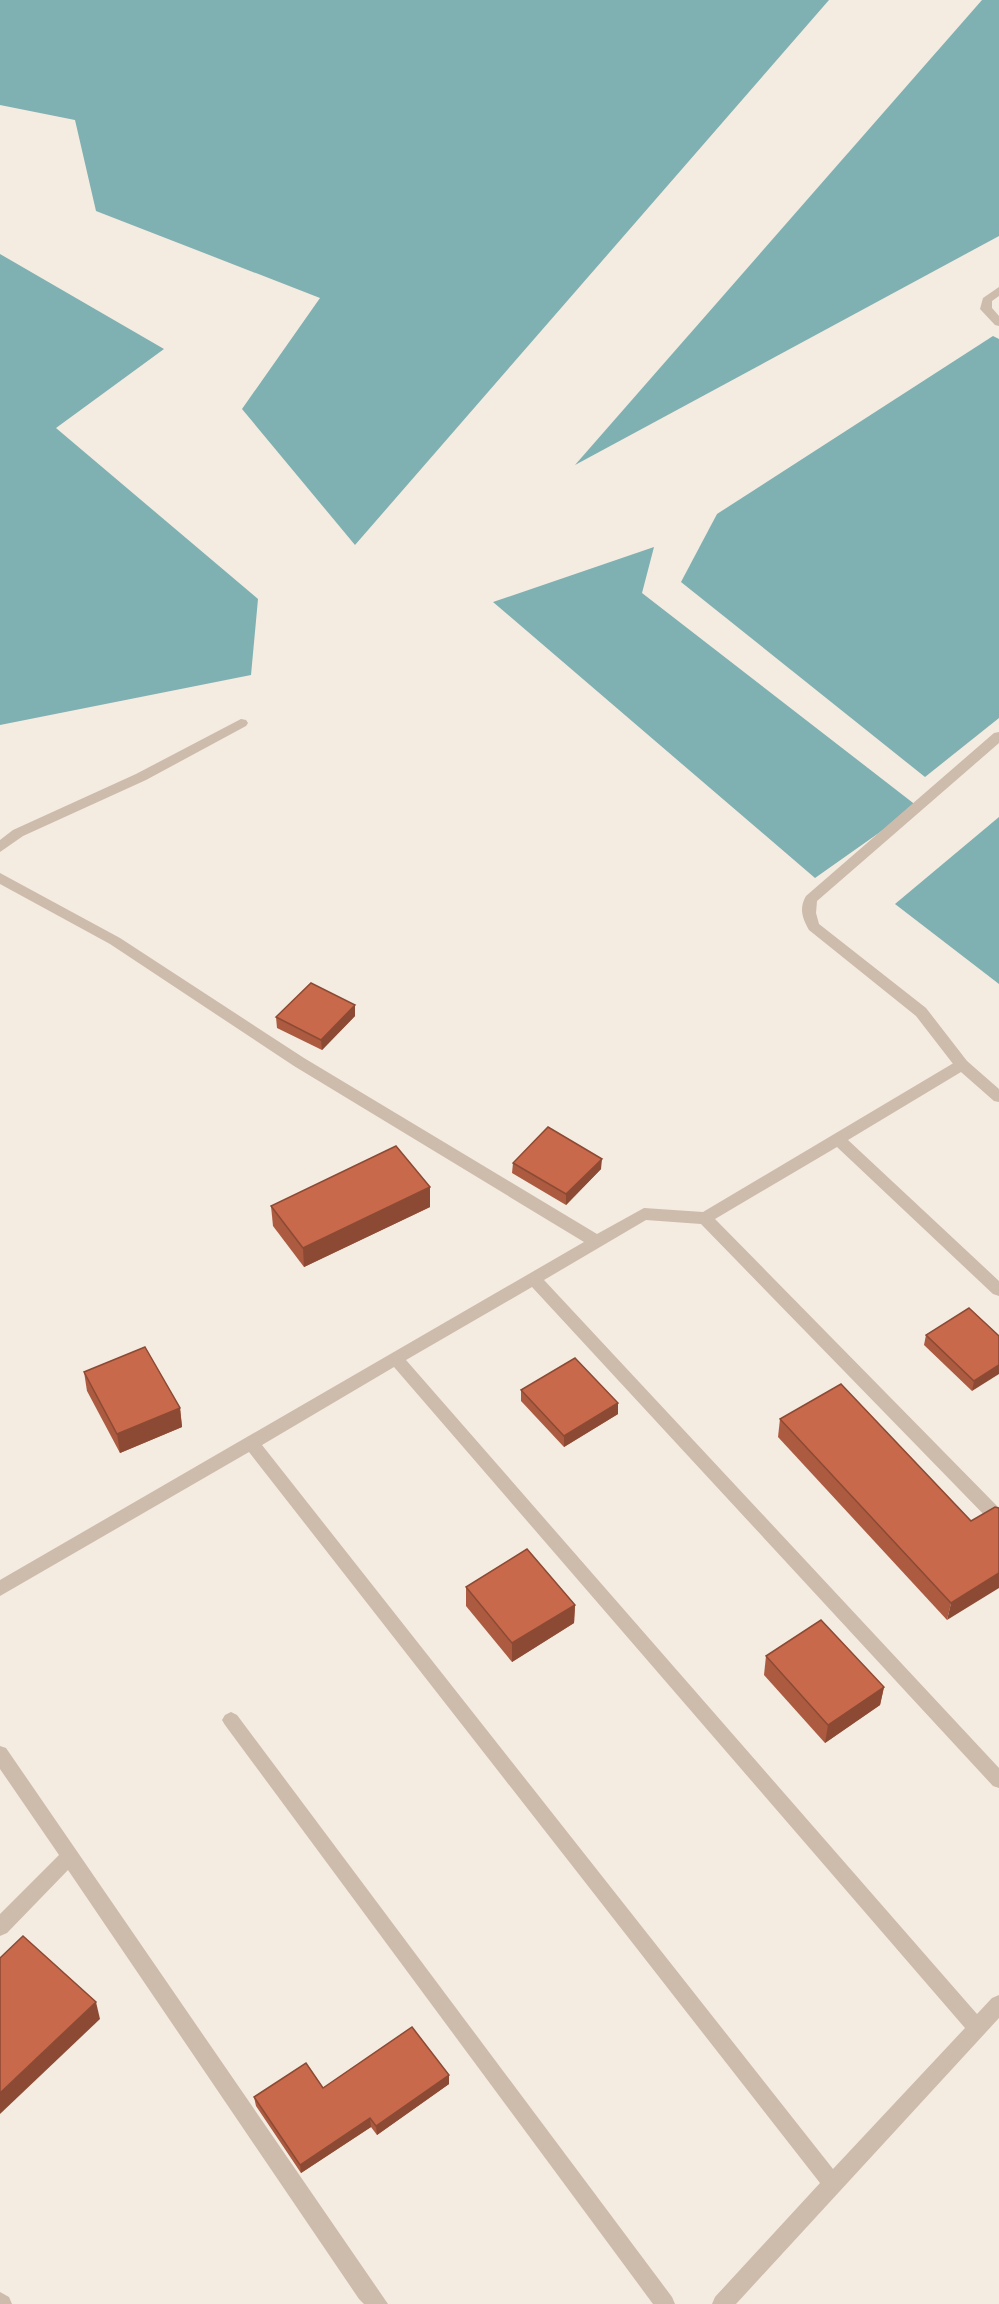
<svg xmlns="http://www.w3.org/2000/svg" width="999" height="2304" font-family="'Titillium Web',sans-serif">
  <rect width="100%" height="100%" fill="#f4ebe1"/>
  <!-- water -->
  <g fill="#7fb0b2">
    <path d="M 0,0 L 829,0 L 355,545 L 242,409 L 320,298 L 96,211 L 75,120 L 0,105 Z"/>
    <path d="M 982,0 L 999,0 L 999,236 L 575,465 Z"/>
    <path d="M 0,254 L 164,349 L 56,428 L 258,599 L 251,675 L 0,725 Z"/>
    <path d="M 993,336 L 999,339 L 999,718 L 925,777 L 681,582 L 717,514 Z"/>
    <path d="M 654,547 L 642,593 L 917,806 L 815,878 L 493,602 Z"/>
    <path d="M 999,817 L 999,984 L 895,904 Z"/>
  </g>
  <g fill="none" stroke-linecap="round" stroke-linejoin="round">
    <!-- lane -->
    <g fill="#cdbbac" fill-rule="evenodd">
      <path d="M 999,287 L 999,296 L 992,301 L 992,308 L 999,316 L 999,326 L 995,325 L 980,309 L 983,298 Z"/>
      <path d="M 999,732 L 999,743 L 817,901 L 816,913 L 819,924 L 926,1008 L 967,1061 L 969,1065 L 962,1070 L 957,1069 L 916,1016 L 809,930 C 802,918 799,908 806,896 L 994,733 Z"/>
    </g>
    <!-- street -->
    <g fill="#cdbbac" fill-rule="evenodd">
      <path d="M 241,719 L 246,720 L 248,723 L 246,726 L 146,780 L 23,836 L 0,852 L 0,840 L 13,830 L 136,774 Z"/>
      <path d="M 0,873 L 120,938 L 304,1058 L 597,1234 L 644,1208 L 703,1212 L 957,1061 L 967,1061 L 999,1089 L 999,1102 L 994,1101 L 961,1072 L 848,1140 L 999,1281 L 999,1296 L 993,1294 L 837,1147 L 715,1219 L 999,1508 L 999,1526 L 993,1524 L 701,1224 L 646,1220 L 544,1280 L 999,1768 L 999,1788 L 993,1786 L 532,1287 L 406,1360 L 977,2014 L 992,1998 L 999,1995 L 999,2018 L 736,2304 L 712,2304 L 715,2297 L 820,2183 L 249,1452 L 0,1596 L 0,1580 L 584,1242 L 294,1066 L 110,944 L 0,884 ZM 394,1367 L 965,2028 L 833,2169 L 262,1445 Z"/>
      <path d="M 231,1712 L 237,1715 L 672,2297 L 675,2304 L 653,2304 L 225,1725 L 222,1720 L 225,1715 Z"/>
      <path d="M 0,1746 L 6,1748 L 388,2304 L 364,2304 L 359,2299 L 68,1870 L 7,1933 L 0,1936 L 0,1914 L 59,1855 L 0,1769 Z"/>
      <path d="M 0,2292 L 9,2297 L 12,2304 L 0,2304 Z"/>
    </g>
  </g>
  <!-- wall -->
  <g fill="#ac5a40">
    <path d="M 355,1005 L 355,1016 L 322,1050 L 277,1028 L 276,1017 Z"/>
    <path d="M 513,1163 L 601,1169 L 566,1205 L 512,1173 Z"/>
    <path d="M 271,1206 L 430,1207 L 304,1267 L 273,1226 Z"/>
    <path d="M 926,1335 L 999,1336 L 972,1391 L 924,1345 Z"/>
    <path d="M 84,1372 L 180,1408 L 182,1427 L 120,1453 L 87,1391 Z"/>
    <path d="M 521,1390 L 618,1403 L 618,1414 L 564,1447 L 521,1401 Z"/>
    <path d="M 780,1419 L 971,1521 L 947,1620 L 778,1437 Z"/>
    <path d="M 466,1587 L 575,1605 L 574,1623 L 512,1662 L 466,1606 Z"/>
    <path d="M 766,1656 L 884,1687 L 880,1705 L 825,1743 L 764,1675 Z"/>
    <path d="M 449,2075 L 449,2084 L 377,2135 L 371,2127 L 301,2173 L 256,2106 L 254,2097 L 323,2088 Z"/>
  </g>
  <!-- shaded-wall -->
  <g fill="#8c4a34">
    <path d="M 355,1005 L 355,1016 L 322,1050 L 321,1040 Z"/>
    <path d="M 602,1159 L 601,1169 L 566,1205 L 566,1194 Z"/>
    <path d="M 430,1187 L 430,1207 L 304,1267 L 303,1248 Z"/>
    <path d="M 999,1365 L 999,1374 L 972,1391 L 974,1381 Z"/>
    <path d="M 618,1403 L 618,1414 L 564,1447 L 564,1436 Z"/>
    <path d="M 180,1408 L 182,1427 L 120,1453 L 117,1434 Z"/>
    <path d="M 999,1573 L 999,1588 L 947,1620 L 951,1603 Z"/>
    <path d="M 575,1605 L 574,1623 L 512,1662 L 512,1643 Z"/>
    <path d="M 884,1687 L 880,1705 L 825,1743 L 828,1725 Z"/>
    <path d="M 96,2002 L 100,2019 L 0,2114 L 0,2093 Z"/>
    <path d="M 449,2075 L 449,2084 L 377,2135 L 376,2126 Z"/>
    <path d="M 370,2118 L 371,2127 L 301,2173 L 300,2165 Z"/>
  </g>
  <!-- building -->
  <g fill="#c8694b" stroke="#8c4a34" stroke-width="1.5">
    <path d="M 311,983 L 355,1005 L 321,1040 L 276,1017 Z"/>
    <path d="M 548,1127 L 602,1159 L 566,1194 L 513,1163 Z"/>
    <path d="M 396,1146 L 430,1187 L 303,1248 L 271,1206 Z"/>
    <path d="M 969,1308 L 999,1336 L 999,1365 L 974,1381 L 926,1335 Z"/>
    <path d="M 145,1347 L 180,1408 L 117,1434 L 84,1372 Z"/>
    <path d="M 575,1358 L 618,1403 L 564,1436 L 521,1390 Z"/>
    <path d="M 841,1384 L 971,1521 L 995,1507 L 999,1508 L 999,1573 L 951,1603 L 780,1419 Z"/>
    <path d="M 527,1549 L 575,1605 L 512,1643 L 466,1587 Z"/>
    <path d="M 821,1620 L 884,1687 L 828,1725 L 766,1656 Z"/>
    <path d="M 23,1936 L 96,2002 L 0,2093 L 0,1958 Z"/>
    <path d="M 412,2027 L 449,2075 L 376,2126 L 370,2118 L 300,2165 L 254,2097 L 306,2063 L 323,2088 Z"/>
  </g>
</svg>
